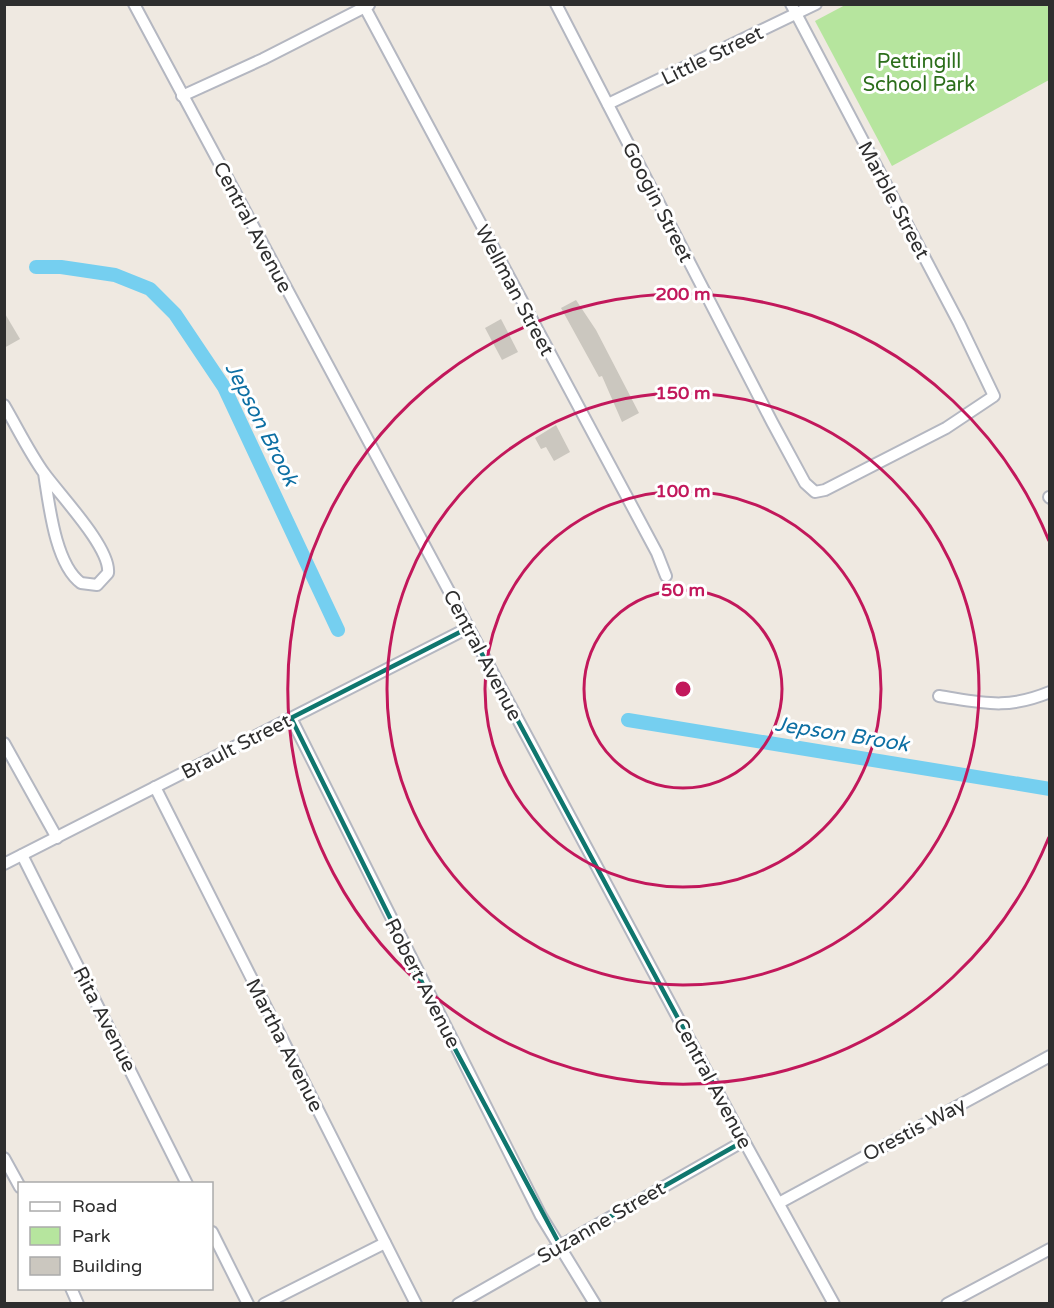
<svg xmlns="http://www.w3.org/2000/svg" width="1054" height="1308" font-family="'Varela Round',sans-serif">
  <rect width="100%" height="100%" fill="#efe9e1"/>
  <!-- green -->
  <path fill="#b6e59e" d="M 847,4 L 1047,5 L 1050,9 L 1049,80 L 892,166 L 815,21 Z"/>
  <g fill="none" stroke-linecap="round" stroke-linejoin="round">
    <!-- canal -->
    <g stroke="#75cff0" stroke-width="14">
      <path d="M 36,267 L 61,267 L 115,275 L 150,289 L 175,314 L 224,387 L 338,630"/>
      <path d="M 628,720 L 1050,789"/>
    </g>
  </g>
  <!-- building -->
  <g fill="#cbc7bf">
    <path d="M 576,300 L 596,330 L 639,413 L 622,422 L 602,376 L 599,377 L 561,308 Z"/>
    <path d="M 4,312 L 20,339 L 4,348 Z"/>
    <path d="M 501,319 L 518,352 L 502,360 L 485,328 Z"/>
    <path d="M 556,425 L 570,452 L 554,461 L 546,447 L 541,449 L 535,438 Z"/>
  </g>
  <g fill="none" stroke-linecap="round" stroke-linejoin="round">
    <defs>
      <g id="minor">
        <path d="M 134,4 L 744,1141 L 834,1304"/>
        <path d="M 363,4 L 657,553 L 666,576"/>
        <path d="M 556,4 L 772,422 L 805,483 L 815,492 L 825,490 L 946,428 L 994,396 L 959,323 L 791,4"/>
        <path d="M 182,96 L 263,59 L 369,5"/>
        <path d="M 608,104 L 816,4"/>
        <path d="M 4,405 C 17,427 29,452 44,473 C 59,494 111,548 108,573 L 97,585 L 81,583 C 55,564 49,504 44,473"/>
        <path d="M 1049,497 L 1050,498"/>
        <path d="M 939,696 C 984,703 1006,710 1050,692"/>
        <path d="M 291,718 L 541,1216 L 595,1304"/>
        <path d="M 4,743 L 57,838"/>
        <path d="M 155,787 L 416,1304"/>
        <path d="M 22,855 L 187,1184"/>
        <path d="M 4,864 L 468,628"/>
        <path d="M 4,1158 L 20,1187"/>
        <path d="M 779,1203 L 1050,1056"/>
        <path d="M 212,1232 L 248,1304"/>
        <path d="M 71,1288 L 78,1304"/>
        <path d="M 264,1304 L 385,1243"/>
        <path d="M 458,1304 L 744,1141"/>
        <path d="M 947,1304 L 1050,1249"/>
      </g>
    </defs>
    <!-- minor casing -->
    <use href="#minor" stroke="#b4b7c1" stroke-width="14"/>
    <!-- minor -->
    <use href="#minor" stroke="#fff" stroke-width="10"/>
  </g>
  <!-- marked area -->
  <path fill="none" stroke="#0f766e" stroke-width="4.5" stroke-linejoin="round" d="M 468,628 L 744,1141 L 560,1245 L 455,1049 L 291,718 Z"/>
  <!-- distance rings -->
  <g fill="none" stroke="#c2185b" stroke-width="3">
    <circle cx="683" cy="689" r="99"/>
    <circle cx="683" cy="689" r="198"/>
    <circle cx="683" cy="689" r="296"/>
    <path d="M1049 837A395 395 0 1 1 1049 541"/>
  </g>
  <g text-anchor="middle" stroke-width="6" stroke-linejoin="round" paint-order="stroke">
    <!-- street labels -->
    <g font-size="20" fill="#2e2e2e" stroke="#fff">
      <text transform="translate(712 55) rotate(-26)" y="7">Little Street</text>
      <text transform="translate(894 200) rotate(62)" y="7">Marble Street</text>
      <text transform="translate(658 202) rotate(63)" y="7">Googin Street</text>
      <text transform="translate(253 227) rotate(62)" y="7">Central Avenue</text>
      <text transform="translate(515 290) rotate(62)" y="7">Wellman Street</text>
      <text transform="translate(483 655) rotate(62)" y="7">Central Avenue</text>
      <text transform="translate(236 746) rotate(-27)" y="7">Brault Street</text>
      <text transform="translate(423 983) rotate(63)" y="7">Robert Avenue</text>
      <text transform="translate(105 1019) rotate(63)" y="7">Rita Avenue</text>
      <text transform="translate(285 1045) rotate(63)" y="7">Martha Avenue</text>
      <text transform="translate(713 1083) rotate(62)" y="7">Central Avenue</text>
      <text transform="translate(914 1129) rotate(-28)" y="7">Orestis Way</text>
      <text transform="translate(601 1222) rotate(-30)" y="7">Suzanne Street</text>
    </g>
    <!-- park labels -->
    <g font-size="20" fill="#2c6e1b" stroke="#fff">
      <text x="919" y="68">Pettingill<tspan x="919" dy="23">School Park</tspan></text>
    </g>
    <!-- water labels -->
    <g font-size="21" font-style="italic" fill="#0d6fa3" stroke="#fff">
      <text transform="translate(262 424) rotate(63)" y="7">Jepson Brook</text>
      <text transform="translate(842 734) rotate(9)" y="7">Jepson Brook</text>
    </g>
  </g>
  <circle cx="683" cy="689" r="9" fill="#c2185b" stroke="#fff" stroke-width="3"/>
  <g font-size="18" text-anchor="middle" font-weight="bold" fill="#c2185b" stroke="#fff" stroke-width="6" stroke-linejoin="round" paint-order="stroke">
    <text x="683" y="300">200 m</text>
    <text x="683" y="399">150 m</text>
    <text x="683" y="497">100 m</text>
    <text x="683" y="596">50 m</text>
  </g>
  <!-- border -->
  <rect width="1054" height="1308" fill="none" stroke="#2e2e2e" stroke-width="12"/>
  <!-- legend -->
  <rect x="18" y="1182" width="195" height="108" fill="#ffffff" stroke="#ababab" stroke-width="1.5"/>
  <rect x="30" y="1202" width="30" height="9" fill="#ffffff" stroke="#ababab" stroke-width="1.5"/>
  <text x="72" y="1212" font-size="18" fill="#2e2e2e">Road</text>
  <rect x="30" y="1227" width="30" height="18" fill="#b6e59e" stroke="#ababab" stroke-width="1.5"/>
  <text x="72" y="1242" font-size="18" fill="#2e2e2e">Park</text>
  <rect x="30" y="1257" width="30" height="18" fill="#cbc7bf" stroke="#ababab" stroke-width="1.5"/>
  <text x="72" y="1272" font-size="18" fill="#2e2e2e">Building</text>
</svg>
